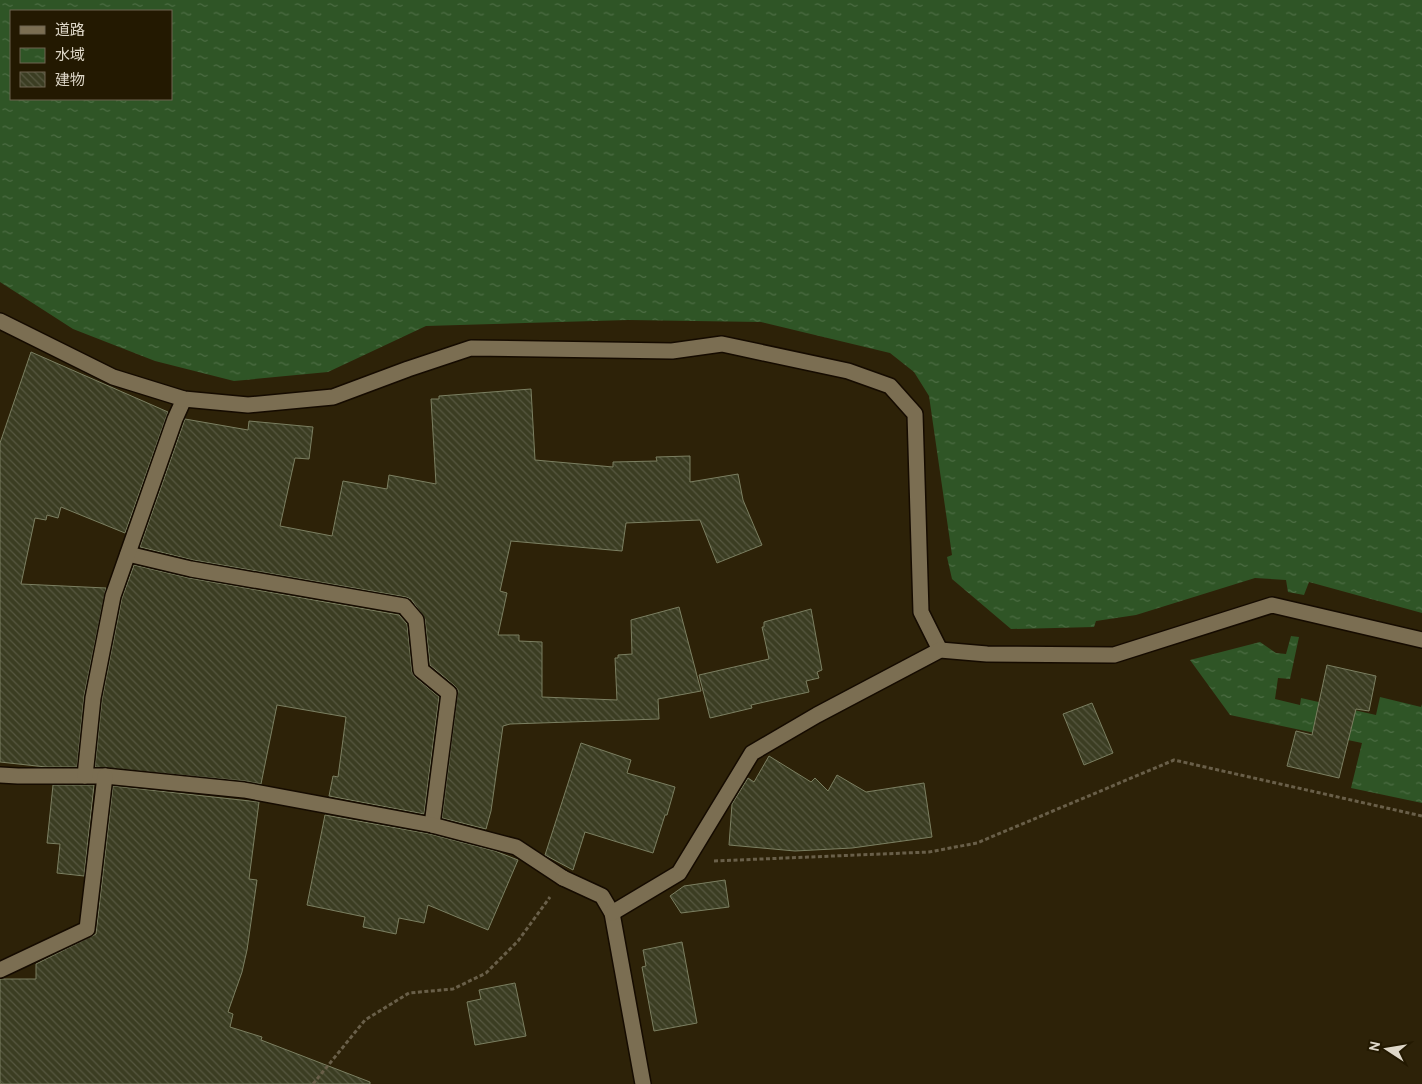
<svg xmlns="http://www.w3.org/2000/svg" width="1422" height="1084" font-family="Overpass,'Noto Sans JP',sans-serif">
  <defs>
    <pattern id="water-ripples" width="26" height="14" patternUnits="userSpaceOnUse" patternTransform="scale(1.25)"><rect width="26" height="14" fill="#2f5526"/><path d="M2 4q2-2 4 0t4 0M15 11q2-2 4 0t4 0" fill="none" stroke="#4d6d44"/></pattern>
    <pattern id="building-back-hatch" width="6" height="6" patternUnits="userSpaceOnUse" patternTransform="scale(1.25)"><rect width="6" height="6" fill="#3b3d22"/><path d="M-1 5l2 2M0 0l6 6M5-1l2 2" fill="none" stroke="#575841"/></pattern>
  </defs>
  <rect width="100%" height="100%" fill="#2d2208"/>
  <!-- water -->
  <g fill="url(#water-ripples)" fill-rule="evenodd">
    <path d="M 0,0 L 1422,0 L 1422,613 L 1309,582 L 1304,595 L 1288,592 L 1286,580 L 1255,578 L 1136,615 L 1096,621 L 1094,627 L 1011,629 L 952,579 L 947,557 L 952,555 L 929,396 L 914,372 L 890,353 L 761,322 L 628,320 L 426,326 L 328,372 L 234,381 L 155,361 L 73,329 L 0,282 ZM 171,11 L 171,99 L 11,99 L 11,11 Z"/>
    <path d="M 1291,636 L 1299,637 L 1290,679 L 1278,678 L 1275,699 L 1300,705 L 1301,698 L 1376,715 L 1380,697 L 1421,707 L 1422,704 L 1422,803 L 1351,788 L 1362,743 L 1230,715 L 1190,660 L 1260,642 L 1276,653 L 1286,654 Z"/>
  </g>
  <!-- building -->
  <g fill="url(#building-back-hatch)" stroke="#7b7f61">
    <path d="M 31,352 L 168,412 L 125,533 L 61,507 L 58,518 L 47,515 L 46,520 L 35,518 L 21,584 L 106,588 L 84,696 L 77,767 L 46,767 L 0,762 L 0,443 Z"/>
    <path d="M 531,389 L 535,460 L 613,467 L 613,462 L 657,461 L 656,457 L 690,456 L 690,482 L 738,474 L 743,500 L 762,545 L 717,563 L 700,520 L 626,523 L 622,551 L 511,541 L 500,591 L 507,593 L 498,635 L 519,635 L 519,641 L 542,642 L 542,697 L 617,700 L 615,658 L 618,658 L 618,655 L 632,654 L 631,620 L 679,607 L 701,691 L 658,699 L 659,719 L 510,724 L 503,726 L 491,811 L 486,829 L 442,818 L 458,690 L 455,686 L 430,665 L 425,619 L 411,599 L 406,597 L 193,560 L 140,547 L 185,419 L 248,430 L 249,421 L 313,427 L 309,459 L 295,458 L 280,526 L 332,536 L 343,481 L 387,489 L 389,475 L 436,484 L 431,399 L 439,399 L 439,396 Z"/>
    <path d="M 134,565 L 189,578 L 399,615 L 407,624 L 412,672 L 415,677 L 439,697 L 424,814 L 329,796 L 333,776 L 338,777 L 346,717 L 277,705 L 261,784 L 245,781 L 95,767 L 102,699 L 122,598 Z"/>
    <path d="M 811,609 L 822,670 L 817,672 L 819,678 L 806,681 L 809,692 L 751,705 L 752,708 L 710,718 L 699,675 L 769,659 L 762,627 L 764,627 L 764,622 Z"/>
    <path d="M 1327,665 L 1376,676 L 1369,711 L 1356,709 L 1339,778 L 1287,766 L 1296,731 L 1312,735 Z"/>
    <path d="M 1092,703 L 1113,753 L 1084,765 L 1063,714 Z"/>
    <path d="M 581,743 L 631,760 L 627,773 L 675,787 L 667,815 L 665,815 L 653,853 L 585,832 L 573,870 L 545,855 Z"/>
    <path d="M 769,756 L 811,782 L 815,778 L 828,791 L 837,775 L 866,792 L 924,783 L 932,837 L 852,848 L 795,851 L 729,845 L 732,804 L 748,778 L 754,782 Z"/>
    <path d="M 53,785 L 94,785 L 84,876 L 57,873 L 60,844 L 47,843 Z"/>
    <path d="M 113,786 L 259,802 L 249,879 L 257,880 L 247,950 L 242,972 L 228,1012 L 233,1014 L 230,1027 L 262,1037 L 261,1040 L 370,1082 L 370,1084 L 2,1084 L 0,1083 L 0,979 L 36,979 L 36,964 L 96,934 Z"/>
    <path d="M 325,815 L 430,834 L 495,851 L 518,860 L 488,930 L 428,905 L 424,923 L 399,918 L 396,934 L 363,927 L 365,917 L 307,905 Z"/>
    <path d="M 725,880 L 729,907 L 681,913 L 670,896 L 684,886 Z"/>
    <path d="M 682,942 L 697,1023 L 654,1031 L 642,967 L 646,966 L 643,950 Z"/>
    <path d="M 515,983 L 526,1036 L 475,1045 L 467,1002 L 481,999 L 479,990 Z"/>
  </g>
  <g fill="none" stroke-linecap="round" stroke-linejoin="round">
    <defs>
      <g id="lane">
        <path d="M 128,554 L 191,569 L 404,606 L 416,620 L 421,670 L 449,693 L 432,825"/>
        <path d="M 0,775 L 18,776 L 105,776 L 244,790 L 432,825 L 516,847 L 563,878"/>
        <path d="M 85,776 L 93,698 L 113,596 L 175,419 L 184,399"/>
        <path d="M 0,970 L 87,929 L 105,776"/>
      </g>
      <g id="street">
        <path d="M 0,321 L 113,377 L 184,399 L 248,405 L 333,397 L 408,369 L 471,348 L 672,351 L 722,344 L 848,371 L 890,386 L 915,414 L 921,612 L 940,650"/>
        <path d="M 563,878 L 602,896 L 612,913 L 643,1084"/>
        <path d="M 612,913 L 679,873 L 752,753 L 817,715 L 940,650 L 987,654 L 1114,655 L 1272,605 L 1422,640"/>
      </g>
    </defs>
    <!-- lane casing -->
    <use href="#lane" stroke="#150b00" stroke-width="18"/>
    <!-- street casing -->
    <use href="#street" stroke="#150b00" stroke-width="18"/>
    <!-- path -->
    <g stroke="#695f49" stroke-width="3" stroke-dasharray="4 2.5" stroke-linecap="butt">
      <path d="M 714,861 L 929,852 L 977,843 L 1174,760 L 1422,816"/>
      <path d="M 313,1084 L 365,1020 L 409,993 L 453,989 L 486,973 L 518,941 L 550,897"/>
    </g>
    <!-- lane -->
    <use href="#lane" stroke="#7b6e52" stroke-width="15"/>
    <!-- street -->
    <use href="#street" stroke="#7b6e52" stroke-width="15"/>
  </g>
  <!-- legend -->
  <rect x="10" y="10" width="162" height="90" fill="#231901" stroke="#6e6551"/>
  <rect x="20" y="26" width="25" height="8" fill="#7b6e52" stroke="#6e6551"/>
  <text x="55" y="35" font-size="15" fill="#ded7c8">道路</text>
  <rect x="20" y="48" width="25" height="15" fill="url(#water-ripples)" stroke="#6e6551"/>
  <text x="55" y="60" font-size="15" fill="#ded7c8">水域</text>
  <rect x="20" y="72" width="25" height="15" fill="url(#building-back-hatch)" stroke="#6e6551"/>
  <text x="55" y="85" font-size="15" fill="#ded7c8">建物</text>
  <!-- north arrow -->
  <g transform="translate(1387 1049) rotate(282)" stroke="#231901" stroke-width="4" paint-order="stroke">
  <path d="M0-4L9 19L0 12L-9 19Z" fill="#ded7c8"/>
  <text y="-8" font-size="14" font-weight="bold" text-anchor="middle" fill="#ded7c8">N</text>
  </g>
</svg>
